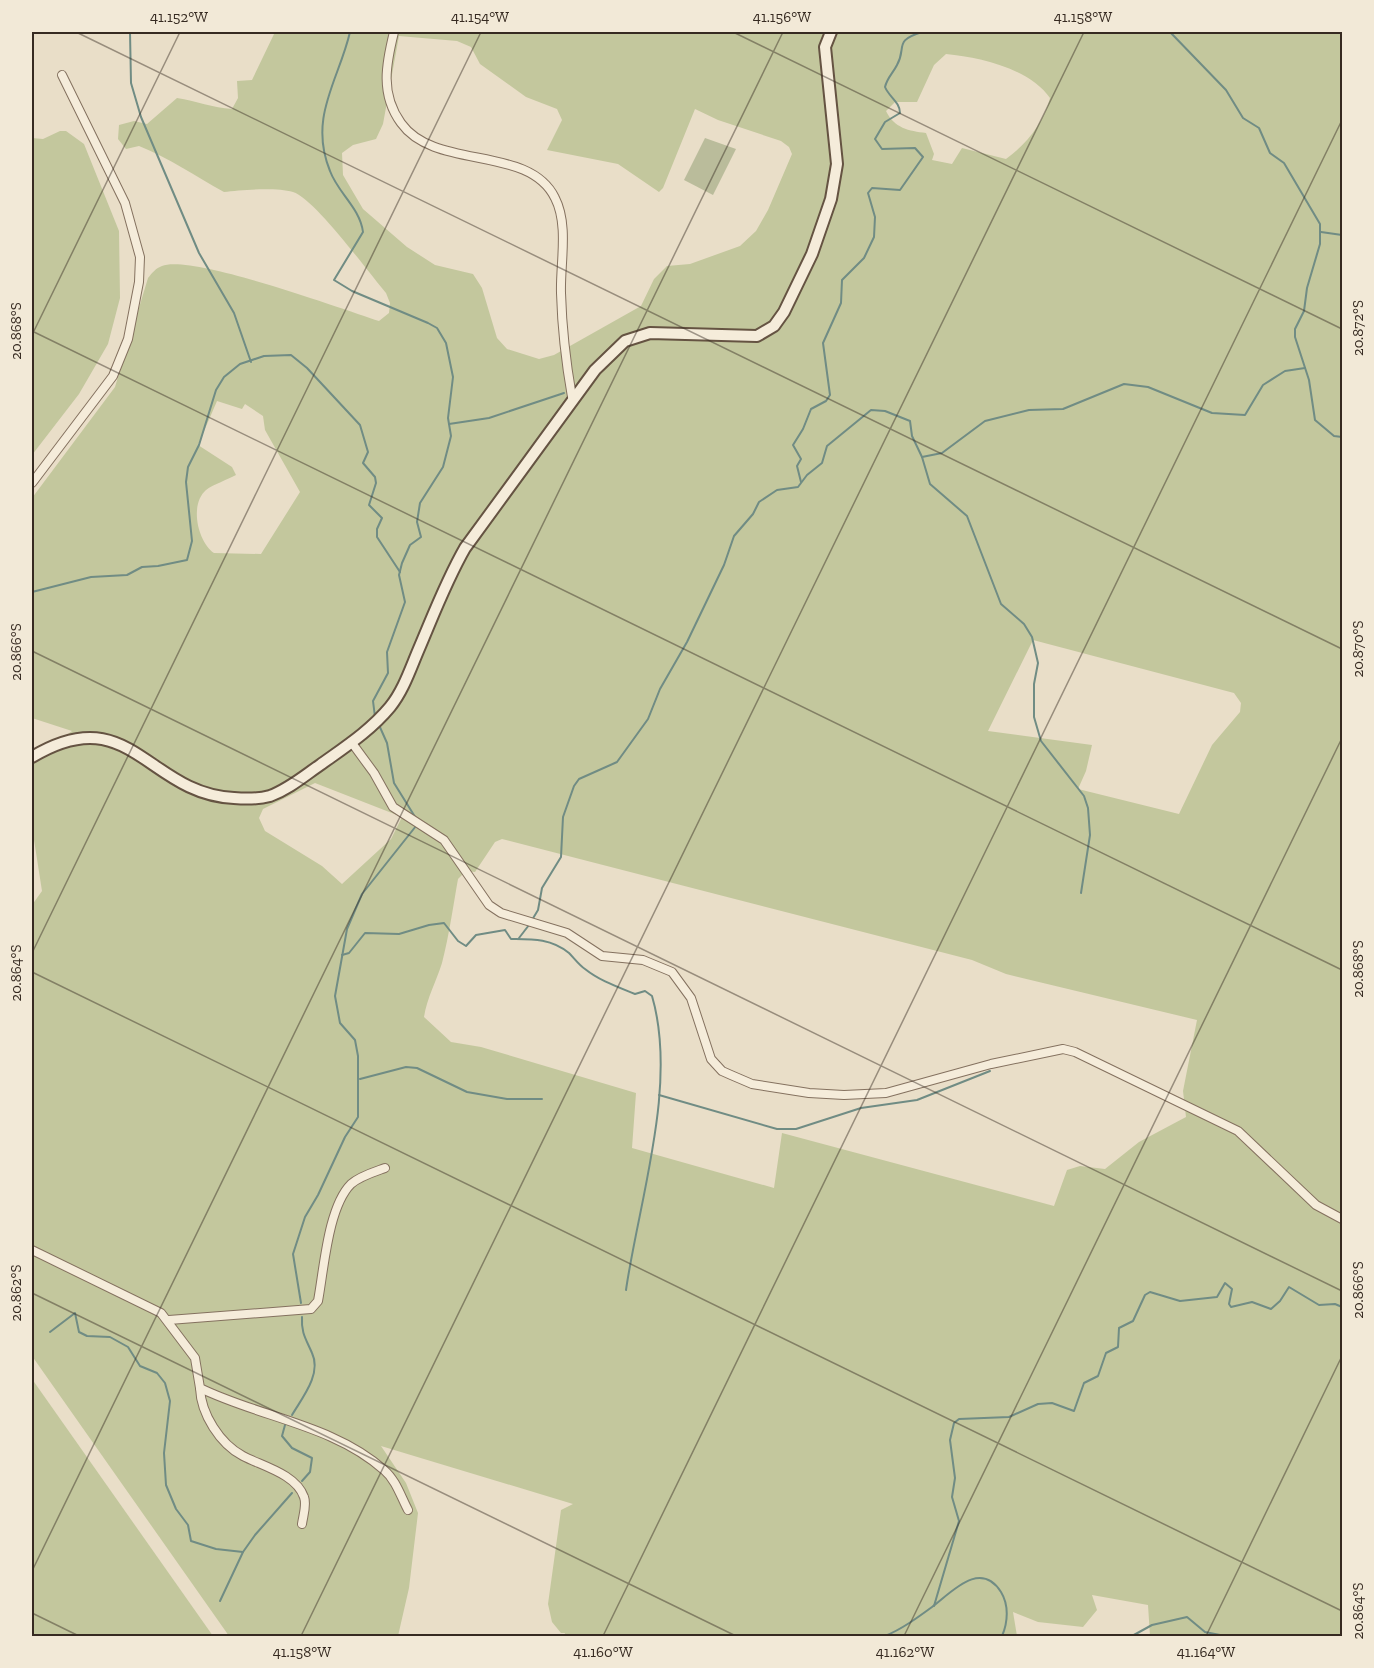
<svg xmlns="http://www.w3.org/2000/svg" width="1374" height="1668" font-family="'Zilla Slab',serif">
  <rect width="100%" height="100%" fill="#e9dec8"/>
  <!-- green -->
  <g fill="#c3c79d" fill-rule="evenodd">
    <path d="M 275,32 L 1342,32 L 1342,1636 L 1150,1636 L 1148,1605 L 1092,1595 L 1097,1610 L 1083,1627 L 1038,1622 L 1013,1612 L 1017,1636 L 564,1636 L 565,1633 L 561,1633 L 552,1622 L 548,1604 L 561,1510 L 573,1504 L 381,1446 L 406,1483 L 418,1513 L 409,1588 L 398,1636 L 229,1636 L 32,1356 L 32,905 L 42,891 L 32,827 L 32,761 L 72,731 L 32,718 L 32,498 L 115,387 L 148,278 C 152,273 156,268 162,266 C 192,254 342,309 379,321 L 389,313 L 390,303 L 386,293 C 369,273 314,198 293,192 C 275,187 241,190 224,192 C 195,176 169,158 139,146 L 126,149 L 118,139 L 119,125 L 134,121 L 147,124 L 177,98 C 196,101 213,108 232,109 L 238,98 L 237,81 L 252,80 ZM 399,36 L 457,41 L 471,47 L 480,64 L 526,97 L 557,109 L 562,120 L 547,150 L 618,164 L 659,192 L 663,188 L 695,109 L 718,120 L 781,141 L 789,147 L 792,154 L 768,210 L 756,231 L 740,246 L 690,264 L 667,266 L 654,279 L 641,306 L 554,355 L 539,359 L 507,349 L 497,338 L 482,288 L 473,274 L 435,265 L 407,247 L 363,209 L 343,175 L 342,153 L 353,145 L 376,139 L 383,124 ZM 946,54 C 980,57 1030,69 1050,98 C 1044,122 1026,145 1006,159 L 962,148 L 952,164 L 932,160 L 934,154 L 926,133 C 909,131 894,128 886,111 L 895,102 L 917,102 L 934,65 ZM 217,401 L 242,409 L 245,404 L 263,416 L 265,430 L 300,492 L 261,554 L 214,553 C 198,542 189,505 206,490 C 214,484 227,480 236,475 L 232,467 L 198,445 ZM 1033,640 L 1234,693 L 1241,703 L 1240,712 L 1212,745 L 1179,814 L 1078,789 L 1086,771 L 1092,745 L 988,731 ZM 315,783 L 402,817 L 391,839 L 342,884 L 322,866 L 265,831 L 259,818 L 263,809 ZM 502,839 L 972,960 L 1006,974 L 1197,1020 L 1183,1091 L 1186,1117 L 1139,1142 L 1105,1169 L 1080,1166 L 1067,1170 L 1054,1206 L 782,1133 L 774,1188 L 632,1148 L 636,1093 L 481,1047 L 451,1042 L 424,1017 C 427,998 436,982 442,963 C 449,936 453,907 458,879 L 466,871 L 475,872 L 495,842 Z"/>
    <path d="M 60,131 L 66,131 L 84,144 L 119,231 L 120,298 L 108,344 L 79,394 L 32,455 L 32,138 L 43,139 Z"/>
    <path d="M 32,1379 L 213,1636 L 32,1636 Z"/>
  </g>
  <!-- cemetery -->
  <path fill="#babc9b" d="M 705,138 L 736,149 L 713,195 L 684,180 Z"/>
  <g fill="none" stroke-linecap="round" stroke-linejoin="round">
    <!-- stream -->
    <g stroke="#708c84" stroke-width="2">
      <path d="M 130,32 L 131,83 L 141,117 L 199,253 L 234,313 L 251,362"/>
      <path d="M 350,32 C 339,80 308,117 330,171 C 338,193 360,208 363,232 L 334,280 L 352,291 L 428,323 L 437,328 L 446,343 L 453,377 L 448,418 L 451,436 L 443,467 L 420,503 L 417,522 L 421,537 L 410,545 L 402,563 L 399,575 L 405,602 L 387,652 L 388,673 L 373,701 L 375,717"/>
      <path d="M 1170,32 L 1226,90 L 1243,118 L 1259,128 L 1270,153 L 1284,163 L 1320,224 L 1320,244 L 1307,288 L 1304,311 L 1295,329 L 1295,337 L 1309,380 L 1315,420 L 1334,436 L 1342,437"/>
      <path d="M 1321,232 L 1342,235"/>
      <path d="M 449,424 L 489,418 L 564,393"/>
      <path d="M 922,457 L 942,453 L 985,421 L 1029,410 L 1063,409 L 1124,384 L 1148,387 L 1212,413 L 1245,415 L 1263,385 L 1285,371 L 1305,368"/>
      <path d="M 801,482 L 797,466 L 801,459 L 793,445 L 803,429 L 811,409 L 826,401 L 830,395 L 823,343 L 841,303 L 842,280 L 864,258 L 874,237 L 875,217 L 868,193 L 872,188 L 900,190 L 923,157 L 915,148 L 882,149 L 875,139 L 885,122 L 900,113 C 900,102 889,97 885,87 C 887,78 893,73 897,65 C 907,47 893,41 922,32"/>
      <path d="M 32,592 L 91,577 L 127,575 L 142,567 L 158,566 L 187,560 L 192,541 L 186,482 L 188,467 L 199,445 L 216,390 L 224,377 L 240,364 L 264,356 L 291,355 L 307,368 L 360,425 L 368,452 L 363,463 L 375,477 L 376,483 L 369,505 L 382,518 L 377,529 L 377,537 L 400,572"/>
      <path d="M 379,725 L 387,743 L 394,783 L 417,820"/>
      <path d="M 532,920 L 538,910 L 542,888 L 561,857 L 563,817 L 574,786 L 579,779 L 617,762 L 648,719 L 660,689 L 687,642 L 724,565 L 734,536 L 753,514 L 759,502 L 777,490 L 798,487 L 807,475 L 822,463 L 827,446 L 871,410 L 885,411 L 910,421 L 912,436 L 922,457 L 930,484 L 967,516 L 1001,604 L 1024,624 L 1032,637 L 1038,663 L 1034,684 L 1034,717 L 1041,741 L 1084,796 L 1088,808 L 1090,835 L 1081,893"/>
      <path d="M 519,938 L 529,925"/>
      <path d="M 342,955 L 349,953 L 365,933 L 399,934 L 429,925 L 444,923 L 458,941 L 466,946 L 476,935 L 505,930 L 511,939 C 531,939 551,938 569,953 C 574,958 579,965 585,969 C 600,981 618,987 635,994 L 645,991 L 652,996 C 678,1085 639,1200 626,1290"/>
      <path d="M 360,1079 L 406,1067 L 417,1068 L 467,1092 L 507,1099 L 542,1099"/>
      <path d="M 659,1095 L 777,1129 L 796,1129 L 861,1108 L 917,1100 L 990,1071"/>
      <path d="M 301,1303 L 293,1254 L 305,1217 L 318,1195 L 345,1137 L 358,1117 L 358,1056 L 355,1040 L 340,1023 L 335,996 L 347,929 L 362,894 L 416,826"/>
      <path d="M 50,1332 L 75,1313 L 79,1332 L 87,1336 L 110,1337 L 128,1347 L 140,1366 L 157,1373 L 165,1383 L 170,1401 L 164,1453 L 166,1485 L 176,1509 L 188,1525 L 191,1541 L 216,1549 L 243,1552"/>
      <path d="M 292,1415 C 302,1398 322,1374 312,1353 C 306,1339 301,1333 302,1317"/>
      <path d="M 285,1425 L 282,1436 L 292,1448 L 312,1458 L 310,1472 L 302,1481"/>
      <path d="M 220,1601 L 243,1552 L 255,1535 L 292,1493"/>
      <path d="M 934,1606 L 959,1521 L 952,1497 L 955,1478 L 950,1440 L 954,1423 L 959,1419 L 1009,1417 L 1038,1404 L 1052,1403 L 1074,1411 L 1084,1383 L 1098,1376 L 1106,1353 L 1118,1347 L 1119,1328 L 1133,1321 L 1145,1295 L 1150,1292 L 1180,1301 L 1217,1297 L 1225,1283 L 1232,1289 L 1229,1304 L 1231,1307 L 1252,1302 L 1271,1309 L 1280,1301 L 1289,1287 L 1319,1305 L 1335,1304 L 1342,1307"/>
      <path d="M 885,1636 C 902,1629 917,1618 932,1607 C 951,1593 980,1559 1001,1592 C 1009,1605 1008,1622 1002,1636"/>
      <path d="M 1132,1636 L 1152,1625 L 1187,1617 L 1205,1632 L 1225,1636"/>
    </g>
    <defs>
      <g id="street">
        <path d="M 394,32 C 386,64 380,94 401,123 C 435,171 529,144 555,198 C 569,225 560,264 561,293 C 562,328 566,363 572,397"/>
        <path d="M 32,483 L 113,376 L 128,339 L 139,282 L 140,257 L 125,203 L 62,75"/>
        <path d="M 352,743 L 374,773 L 393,807 L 444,840 L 489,905 L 501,913 L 567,933 L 602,956 L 643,960 L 672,972 L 691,998 L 711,1059 L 722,1071 L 731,1075 L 752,1084 L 809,1093 L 844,1095 L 886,1093 L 991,1064 L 1063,1049 L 1075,1052 L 1238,1131 L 1316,1205 L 1342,1219"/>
        <path d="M 32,1250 L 161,1313 L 195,1358 L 200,1388 C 259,1417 334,1425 384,1470 C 396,1480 401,1497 408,1510"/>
        <path d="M 169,1320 L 311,1309 L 318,1301 C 324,1269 328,1207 351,1184 C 360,1176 374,1172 385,1168"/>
        <path d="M 200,1388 C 201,1414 220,1444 243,1456 C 262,1466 296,1474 304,1497 C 307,1505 303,1516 302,1524"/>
      </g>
      <path id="secondary" d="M 32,757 C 130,698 147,794 234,798 C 246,799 259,799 270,796 C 289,789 304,776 320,765 C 345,747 370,731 390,707 C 403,691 410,670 418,651 C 433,616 446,581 465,548 L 595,370 L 625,341 L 650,333 L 757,336 L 774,326 L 784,312 L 812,254 L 831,199 L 837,164 L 825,47 L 831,32"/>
    </defs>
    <!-- street casing -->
    <use href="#street" stroke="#84715f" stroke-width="10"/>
    <!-- secondary casing -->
    <use href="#secondary" stroke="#655342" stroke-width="14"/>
    <!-- street -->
    <use href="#street" stroke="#f5ecda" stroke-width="8"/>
    <!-- secondary -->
    <use href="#secondary" stroke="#f5ecda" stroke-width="10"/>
  </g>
  <!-- ticks -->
  <path fill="none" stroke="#362a21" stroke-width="1.5" stroke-opacity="0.45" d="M 76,32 L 1342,649M 733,32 L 1342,329M 32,331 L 1342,970M 32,335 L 180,32M 32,651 L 1342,1291M 32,953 L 481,32M 32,972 L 1342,1611M 32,1293 L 736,1636M 32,1571 L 783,32M 32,1613 L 79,1636M 301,1636 L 1084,32M 603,1636 L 1342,120M 904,1636 L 1342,738M 1206,1636 L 1342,1356"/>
  <!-- border -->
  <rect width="1374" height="1668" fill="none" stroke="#f2e9d7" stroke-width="66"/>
  <rect x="33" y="33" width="1308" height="1602" fill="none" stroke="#362a21" stroke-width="2"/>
  <g font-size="15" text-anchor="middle" fill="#362a21">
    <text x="179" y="22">41.152°W</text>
    <text x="480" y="22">41.154°W</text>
    <text x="782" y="22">41.156°W</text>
    <text x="1083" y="22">41.158°W</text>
    <text transform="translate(1358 328) rotate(-90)" y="5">20.872°S</text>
    <text transform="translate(16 331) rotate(-90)" y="5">20.868°S</text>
    <text transform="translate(1358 649) rotate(-90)" y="5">20.870°S</text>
    <text transform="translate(16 652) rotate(-90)" y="5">20.866°S</text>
    <text transform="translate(1358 969) rotate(-90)" y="5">20.868°S</text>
    <text transform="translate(16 973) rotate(-90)" y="5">20.864°S</text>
    <text transform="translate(1358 1290) rotate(-90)" y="5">20.866°S</text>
    <text transform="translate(16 1293) rotate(-90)" y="5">20.862°S</text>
    <text transform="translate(1358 1611) rotate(-90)" y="5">20.864°S</text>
    <text x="302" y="1657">41.158°W</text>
    <text x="603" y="1657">41.160°W</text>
    <text x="905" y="1657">41.162°W</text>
    <text x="1206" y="1657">41.164°W</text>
  </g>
</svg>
